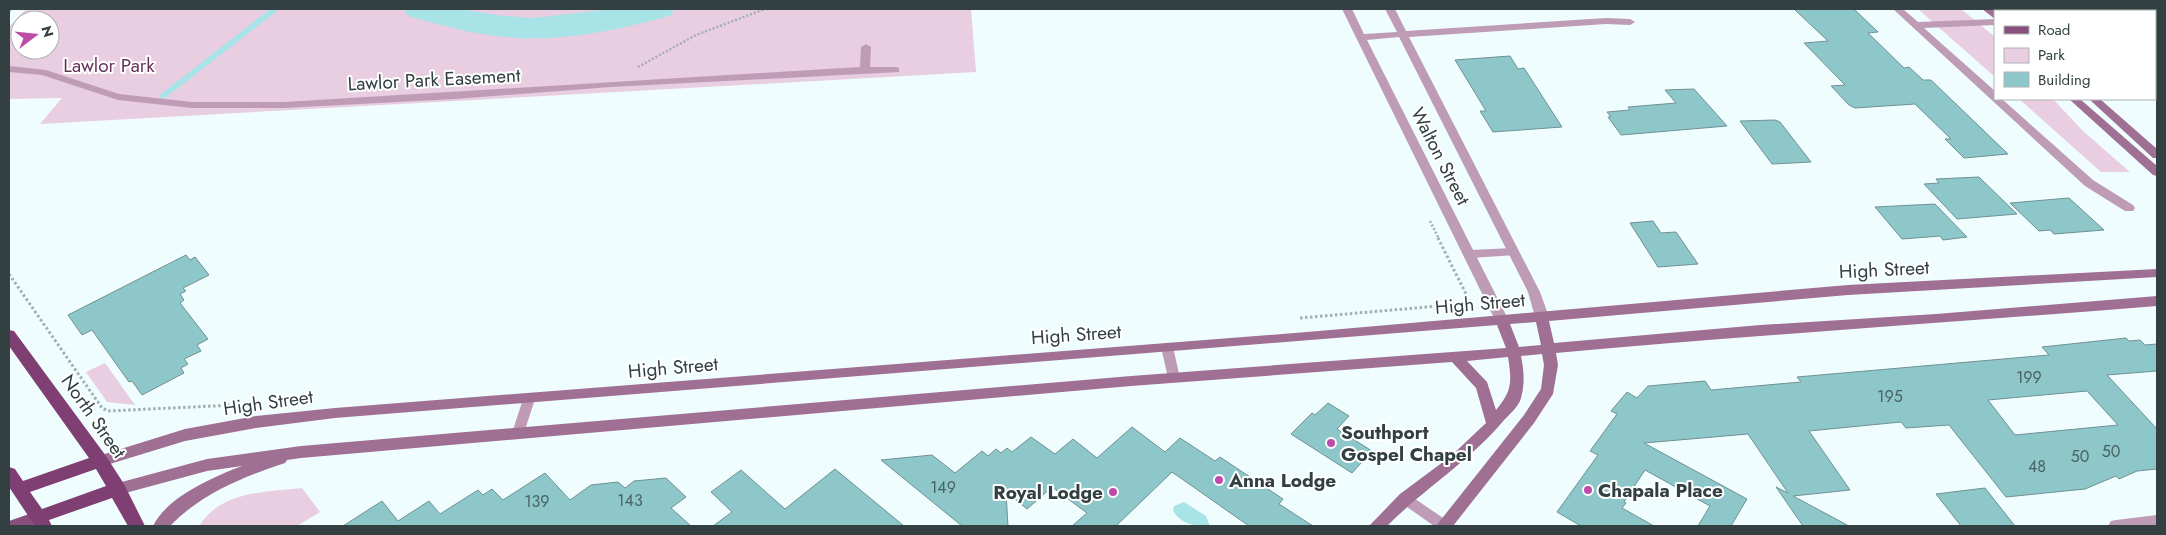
<svg xmlns="http://www.w3.org/2000/svg" width="2166" height="535" font-family="Jost,sans-serif">
  <rect width="100%" height="100%" fill="#effdfe"/>
  <!-- green -->
  <g fill="#e9cde1" fill-rule="evenodd">
    <path d="M 26,9 L 971,9 L 976,72 L 40,124 L 62,98 L 9,99 L 9,27 ZM 20,20 L 50,20 L 50,50 L 20,50 Z"/>
    <path d="M 1918,9 L 1961,9 L 1995,37 L 1995,77 Z"/>
    <path d="M 2019,99 L 2053,99 L 2084,132 L 2130,172 L 2101,172 Z"/>
    <path d="M 105,363 L 135,405 L 107,402 L 86,372 Z"/>
    <path d="M 302,488 L 320,512 L 297,526 L 199,526 C 221,491 265,492 302,488 Z"/>
  </g>
  <!-- water -->
  <path fill="#a8e3e7" d="M 1184,502 L 1206,516 L 1210,526 C 1196,526 1180,525 1173,510 L 1174,506 Z"/>
  <g fill="none" stroke-linecap="round" stroke-linejoin="round">
    <!-- stream -->
    <path stroke="#a8e3e7" stroke-width="6" d="M 163,96 L 275,9"/>
    <!-- river -->
    <path fill="#a8e3e7" fill-rule="evenodd" d="M 403,9 L 459,9 L 504,16 L 533,18 L 612,9 L 675,9 L 670,16 C 617,30 560,43 505,37 C 472,34 440,25 408,16 Z"/>
  </g>
  <!-- building -->
  <g fill="#8dc7ca" stroke="#709193" fill-rule="evenodd">
    <path d="M 1794,9 L 1854,9 L 1878,32 L 1868,33 L 1904,68 L 1909,67 L 1923,80 L 1931,80 L 2008,154 L 1964,158 L 1945,139 L 1951,139 L 1915,104 L 1855,108 L 1849,105 L 1831,86 L 1845,85 L 1804,43 L 1828,41 Z"/>
    <path d="M 1510,56 L 1518,69 L 1524,68 L 1562,127 L 1493,132 L 1480,111 L 1486,111 L 1455,60 Z"/>
    <path d="M 1694,89 L 1727,126 L 1621,135 L 1608,117 L 1611,117 L 1607,112 L 1630,110 L 1628,107 L 1676,103 L 1665,90 Z"/>
    <path d="M 1775,120 L 1780,122 L 1811,162 L 1772,164 L 1740,121 Z"/>
    <path d="M 1979,177 L 2017,214 L 1957,219 L 1924,184 L 1939,183 L 1936,179 Z"/>
    <path d="M 2069,198 L 2104,230 L 2054,234 L 2050,230 L 2039,231 L 2010,203 Z"/>
    <path d="M 1935,204 L 1967,237 L 1943,240 L 1940,236 L 1902,239 L 1875,207 Z"/>
    <path d="M 1653,221 L 1661,233 L 1676,232 L 1698,264 L 1658,267 L 1630,223 Z"/>
    <path d="M 186,255 L 190,260 L 195,257 L 209,275 L 183,288 L 186,291 L 180,294 L 184,300 L 180,303 L 208,339 L 197,345 L 201,351 L 184,359 L 188,364 L 181,368 L 184,373 L 142,395 L 132,381 L 129,382 L 92,330 L 82,335 L 68,315 Z"/>
    <path d="M 2126,338 L 2129,341 L 2140,340 L 2145,345 L 2157,344 L 2157,371 L 2107,375 L 2157,429 L 2157,469 L 2137,471 L 2119,479 L 2116,476 L 2085,489 L 2006,497 L 1949,425 L 1906,428 L 1901,422 L 1809,431 L 1850,490 L 1793,496 L 1849,526 L 1803,526 L 1776,487 L 1788,493 L 1748,434 L 1644,443 L 1747,499 L 1731,526 L 1698,526 L 1710,506 L 1645,470 L 1624,502 L 1626,503 L 1622,508 L 1654,526 L 1581,526 L 1557,512 L 1598,455 L 1590,451 L 1617,414 L 1611,411 L 1627,392 L 1637,398 L 1648,386 L 1705,381 L 1711,390 L 1801,382 L 1797,377 L 2049,355 L 2042,347 ZM 2087,391 L 2118,425 L 2015,435 L 1988,400 Z"/>
    <path d="M 1328,403 L 1349,416 L 1337,429 L 1372,451 L 1352,473 L 1291,434 L 1312,413 L 1315,415 Z"/>
    <path d="M 1132,427 L 1165,452 L 1180,438 L 1215,461 L 1220,457 L 1283,499 L 1279,504 L 1313,526 L 1249,526 L 1172,472 L 1116,526 L 1072,526 L 1087,513 L 1052,487 L 1027,509 L 1006,492 L 1008,526 L 962,526 L 881,460 L 932,455 L 955,473 L 982,451 L 988,456 L 996,449 L 1001,453 L 1007,448 L 1012,452 L 1031,437 L 1055,454 L 1073,439 L 1097,458 Z"/>
    <path d="M 835,469 L 904,526 L 713,526 L 732,512 L 711,492 L 741,470 L 785,509 Z"/>
    <path d="M 545,473 L 570,500 L 591,485 L 618,482 L 625,488 L 634,481 L 666,478 L 686,497 L 671,508 L 691,526 L 343,526 L 382,501 L 398,521 L 429,501 L 440,514 L 478,490 L 483,495 L 492,489 L 503,500 Z"/>
    <path d="M 1985,488 L 2015,526 L 1961,526 L 1936,494 Z"/>
  </g>
  <g fill="none" stroke-linecap="round" stroke-linejoin="round">
    <!-- path-far1 -->
    <g stroke="#a1afb0" stroke-width="2.5" stroke-dasharray="2 2" stroke-linecap="butt">
      <path d="M 9,11 L 11,9"/>
      <path d="M 638,67 L 696,35 L 765,9"/>
      <path d="M 1430,221 L 1438,237"/>
    </g>
    <!-- path -->
    <g stroke="#a1afb0" stroke-width="3" stroke-dasharray="2.5 2.5" stroke-linecap="butt">
      <path d="M 9,274 L 102,408 L 108,411 L 234,405"/>
      <path d="M 1300,318 L 1462,304 L 1466,301 L 1466,294 L 1437,236"/>
    </g>
    <!-- service -->
    <g fill="#bf9cb6" fill-rule="evenodd">
      <path d="M 866,44 L 871,47 L 870,67 L 896,67 L 899,68 L 899,72 L 611,87 L 455,99 L 284,108 L 192,108 L 118,100 L 42,75 L 9,72 L 9,66 L 46,70 L 119,94 L 192,102 L 284,102 L 860,67 L 861,47 Z"/>
      <path d="M 1512,248 L 1518,252 L 1516,255 L 1471,258 L 1465,254 L 1471,250 Z"/>
      <path d="M 1167,343 L 1171,344 L 1173,347 L 1180,378 L 1178,381 L 1170,381 L 1168,378 L 1161,347 L 1163,344 Z"/>
      <path d="M 529,394 L 533,396 L 535,399 L 524,433 L 523,437 L 518,438 L 513,437 L 512,433 L 523,399 L 525,396 Z"/>
      <path d="M 1405,492 L 1449,522 L 1451,526 L 1434,526 L 1400,502 L 1398,498 L 1400,494 Z"/>
    </g>
    <!-- minor -->
    <g fill="#bf9cb6" fill-rule="evenodd">
      <path d="M 1342,9 L 1352,9 L 1364,34 L 1397,32 L 1385,9 L 1395,9 L 1406,31 L 1606,18 L 1630,19 L 1635,22 L 1630,25 L 1606,24 L 1409,37 L 1540,292 L 1549,317 L 1547,320 L 1537,320 L 1535,317 L 1528,292 L 1399,37 L 1367,40 L 1509,321 L 1507,324 L 1497,324 Z"/>
      <path d="M 1893,9 L 1903,9 L 1918,22 L 1995,19 L 1995,25 L 1924,28 L 1995,91 L 1995,99 L 2002,99 L 2093,180 L 2133,205 L 2135,208 L 2133,211 L 2125,211 L 2085,186 Z"/>
      <path d="M 2149,9 L 2157,9 L 2157,14 L 2155,14 L 2155,11 L 2147,11 Z"/>
      <path d="M 2157,515 L 2157,526 L 2108,526 L 2111,521 L 2116,520 Z"/>
    </g>
    <!-- secondary -->
    <g fill="#a06f94" fill-rule="evenodd">
      <path d="M 1982,9 L 1993,9 L 1995,11 L 1995,19 Z"/>
      <path d="M 2069,99 L 2080,99 L 2157,166 L 2157,176 L 2153,175 Z"/>
      <path d="M 2089,99 L 2100,99 L 2157,149 L 2157,158 L 2153,158 Z"/>
      <path d="M 2157,269 L 2157,277 L 1848,295 L 1549,321 L 1554,343 L 1760,325 L 1936,314 L 2157,296 L 2157,306 C 1957,322 1756,335 1556,353 L 1558,365 L 1553,394 L 1534,423 L 1453,526 L 1436,526 L 1524,415 L 1541,389 L 1544,365 L 1542,354 L 1521,356 C 1524,371 1525,383 1521,398 C 1519,406 1511,413 1505,419 C 1469,462 1426,487 1387,526 L 1369,526 L 1400,494 L 1451,456 L 1486,423 L 1476,388 L 1452,362 L 1131,386 L 301,458 L 287,460 L 285,463 C 243,477 202,493 170,526 L 153,526 C 167,497 213,477 242,466 L 207,471 L 118,495 L 113,493 L 111,489 L 113,485 L 118,483 L 207,459 L 301,446 L 1131,376 L 1506,348 L 1497,325 L 335,418 L 256,428 L 185,441 L 100,467 L 95,465 L 93,461 L 95,457 L 185,429 L 256,416 L 335,408 L 1307,332 L 1848,285 ZM 1536,322 L 1541,345 L 1519,347 L 1510,324 ZM 1508,357 C 1512,382 1512,391 1496,410 L 1487,382 L 1467,361 Z"/>
    </g>
    <!-- primary -->
    <path fill="#894e7c" fill-rule="evenodd" d="M 38,511 L 43,512 L 46,517 L 43,522 L 30,526 L 9,526 L 9,521 Z"/>
    <!-- trunk -->
    <path fill="#7f3f72" fill-rule="evenodd" d="M 9,330 L 14,331 L 106,456 L 124,484 L 145,526 L 128,526 L 112,498 L 49,520 L 52,526 L 35,526 L 9,487 L 9,467 L 15,469 L 23,481 L 89,458 L 9,346 ZM 96,469 L 106,486 L 42,509 L 30,492 Z"/>
  </g>
  <!-- markers -->
  <g fill="#bd4ca8" stroke="#fff" stroke-width="2">
    <circle cx="1331" cy="443" r="5"/>
    <circle cx="1219" cy="480" r="5"/>
    <circle cx="1588" cy="490" r="5"/>
    <circle cx="1113" cy="492" r="5"/>
  </g>
  <g text-anchor="middle" stroke-width="4" stroke-linejoin="round" paint-order="stroke">
    <!-- number labels -->
    <g font-size="16" fill="#496263">
      <text x="2029" y="383">199</text>
      <text x="1890" y="402">195</text>
      <text x="2111" y="457">50</text>
      <text x="2080" y="462">50</text>
      <text x="2037" y="472">48</text>
      <text x="943" y="493">149</text>
      <text x="630" y="506">143</text>
      <text x="537" y="507">139</text>
    </g>
    <!-- park labels -->
    <g font-size="19" fill="#64335a" stroke="#fff">
      <text x="109" y="72">Lawlor Park</text>
    </g>
    <!-- street labels -->
    <g font-size="19" fill="#324041" stroke="#fff">
      <text transform="translate(434 79) rotate(-3)" y="7">Lawlor Park Easement</text>
      <text transform="translate(1441 156) rotate(63)" y="7">Walton Street</text>
      <text transform="translate(1884 269) rotate(-3)" y="7">High Street</text>
      <text transform="translate(1480 303) rotate(-5)" y="7">High Street</text>
      <text transform="translate(1076 334) rotate(-4)" y="7">High Street</text>
      <text transform="translate(673 367) rotate(-5)" y="7">High Street</text>
      <text transform="translate(268 402) rotate(-8)" y="7">High Street</text>
      <text transform="translate(94 416) rotate(55)" y="7">North Street</text>
    </g>
    <!-- poi labels -->
    <g font-size="19" font-weight="bold" fill="#324041" stroke="#fff" text-anchor="start">
      <text x="1341" y="439">Southport<tspan x="1341" dy="22">Gospel Chapel</tspan></text>
      <text x="1229" y="487">Anna Lodge</text>
      <text x="1598" y="497">Chapala Place</text>
      <text x="1103" y="499" text-anchor="end">Royal Lodge</text>
    </g>
  </g>
  <!-- border -->
  <rect width="2166" height="535" fill="none" stroke="#324041" stroke-width="20"/>
  <!-- legend -->
  <rect x="1994" y="10" width="162" height="90" fill="#ffffff" stroke="#adb3b3"/>
  <rect x="2004" y="26" width="25" height="8" fill="#894e7c" stroke="#adb3b3"/>
  <text x="2038" y="35" font-size="15" fill="#324041">Road</text>
  <rect x="2004" y="48" width="25" height="15" fill="#e9cde1" stroke="#adb3b3"/>
  <text x="2038" y="60" font-size="15" fill="#324041">Park</text>
  <rect x="2004" y="72" width="25" height="15" fill="#8dc7ca" stroke="#adb3b3"/>
  <text x="2038" y="85" font-size="15" fill="#324041">Building</text>
  <!-- north arrow -->
  <g transform="translate(35 35) rotate(74)"><circle r="24" fill="#ffffff" stroke="#adb3b3"/>
  <path d="M0-4L9 19L0 12L-9 19Z" fill="#bd4ca8"/>
  <text y="-8" font-size="14" font-weight="bold" text-anchor="middle" fill="#324041">N</text>
  </g>
</svg>
